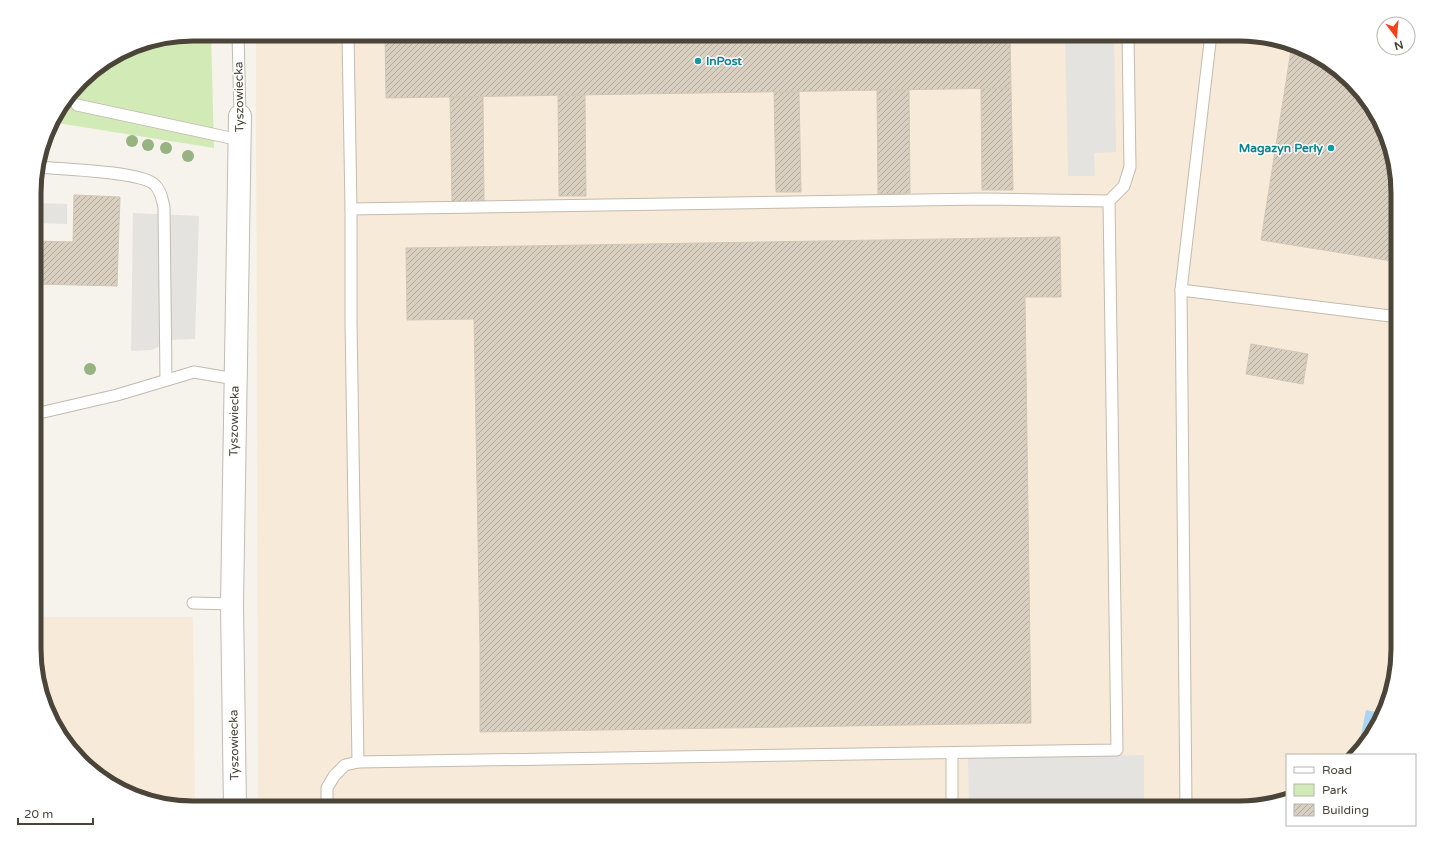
<svg xmlns="http://www.w3.org/2000/svg" width="1432" height="842" font-family="'Varela Round',sans-serif">
  <defs>
    <pattern id="building-hatch" width="6" height="6" patternUnits="userSpaceOnUse"><rect width="6" height="6" fill="#d8cfc1"/><path d="M-1 1l2-2M0 6l6-6M5 7l2-2" fill="none" stroke="#b1aa9e"/></pattern>
  </defs>
  <rect width="100%" height="100%" fill="#f6f3ec"/>
  <!-- commercial -->
  <g fill="#f7ead8">
    <path d="M 256,34 L 1239,34 L 1280,39 L 1319,55 L 1398,182 L 1398,659 L 1377,729 L 1356,755 L 1287,755 L 1287,796 L 1249,808 L 258,808 Z"/>
    <path d="M 35,617 L 193,617 L 195,808 L 152,803 L 113,787 L 61,737 L 35,670 Z"/>
  </g>
  <!-- green -->
  <path fill="#d2eab5" d="M 193,34 L 211,34 L 214,148 L 51,122 L 88,74 L 132,46 Z"/>
  <!-- parking -->
  <g fill="#e5e3e0">
    <path d="M 1065,34 L 1114,34 L 1116,152 L 1094,153 L 1095,176 L 1068,176 Z"/>
    <path d="M 35,203 L 67,204 L 67,224 L 35,223 Z"/>
    <path d="M 133,213 L 199,216 L 195,339 L 172,340 L 152,350 L 131,351 Z"/>
    <path d="M 1144,755 L 1144,808 L 969,808 L 968,758 Z"/>
  </g>
  <!-- water -->
  <path fill="#a9d4f2" d="M 1366,710 L 1381,713 L 1377,729 L 1357,754 Z"/>
  <!-- building -->
  <g fill="url(#building-hatch)" stroke="#d3c7b4">
    <path d="M 385,34 L 1010,34 L 1011,88 L 386,98 Z"/>
    <path d="M 1292,44 L 1319,55 L 1351,80 L 1377,113 L 1398,182 L 1398,262 L 1261,240 Z"/>
    <path d="M 1011,88 L 1013,190 L 982,190 L 981,89 Z"/>
    <path d="M 877,90 L 909,90 L 910,193 L 878,194 Z"/>
    <path d="M 774,92 L 799,92 L 801,192 L 776,192 Z"/>
    <path d="M 585,95 L 586,196 L 559,196 L 558,96 Z"/>
    <path d="M 450,97 L 483,97 L 484,201 L 452,202 Z"/>
    <path d="M 74,195 L 120,197 L 117,286 L 35,284 L 35,241 L 73,242 Z"/>
    <path d="M 1060,237 L 1061,297 L 1025,297 L 1031,723 L 480,732 L 480,648 L 474,319 L 407,320 L 406,248 Z"/>
    <path d="M 1251,344 L 1308,354 L 1303,384 L 1246,374 Z"/>
  </g>
  <g fill="none" stroke-linecap="round" stroke-linejoin="round">
    <defs>
      <g id="lane">
        <path d="M 238,34 L 240,116"/>
        <path d="M 348,34 L 351,209"/>
        <path d="M 77,105 L 240,140"/>
        <path d="M 37,167 C 59,169 142,171 155,185 C 161,191 162,199 164,207 L 166,380"/>
        <path d="M 982,199 L 1109,201 L 1117,750 L 358,762 L 351,321 L 351,209 Z"/>
        <path d="M 1109,201 L 1124,186 L 1130,167 L 1128,34"/>
        <path d="M 1181,290 L 1398,317"/>
        <path d="M 35,414 L 117,395 L 194,372 L 235,379"/>
        <path d="M 193,603 L 232,604"/>
        <path d="M 952,753 L 952,808"/>
        <path d="M 327,808 L 327,788 L 334,776 L 345,765 L 358,762"/>
        <path d="M 1186,808 L 1181,290 L 1211,34"/>
      </g>
      <path id="street" d="M 235,808 L 232,604 L 240,116"/>
    </defs>
    <!-- lane casing -->
    <use href="#lane" stroke="#c2bbae" stroke-width="13"/>
    <!-- street casing -->
    <use href="#street" stroke="#c2bbae" stroke-width="24"/>
    <!-- lane -->
    <use href="#lane" stroke="#fff" stroke-width="11"/>
    <!-- street -->
    <use href="#street" stroke="#fff" stroke-width="22"/>
  </g>
  <!-- trees -->
  <g fill="#97b381">
    <circle cx="132" cy="141" r="6"/>
    <circle cx="148" cy="145" r="6"/>
    <circle cx="166" cy="148" r="6"/>
    <circle cx="188" cy="156" r="6"/>
    <circle cx="90" cy="369" r="6"/>
  </g>
  <!-- markers -->
  <g fill="#0f9aa8" stroke="#fff" stroke-width="1.5">
    <circle cx="698" cy="61" r="4"/>
    <circle cx="1331" cy="148" r="4"/>
  </g>
  <g text-anchor="middle" stroke-width="3" stroke-linejoin="round" paint-order="stroke">
    <!-- culture labels -->
    <g font-size="12" font-weight="bold" fill="#0d838f" stroke="#fff" text-anchor="start">
      <text x="706" y="65">InPost</text>
      <text x="1323" y="152" text-anchor="end">Magazyn Perły</text>
    </g>
    <!-- street labels -->
    <g font-size="12" fill="#4b4439" stroke="#fff">
      <text transform="translate(239 97) rotate(-91)" y="4">Tyszowiecka</text>
      <text transform="translate(234 421) rotate(-89)" y="4">Tyszowiecka</text>
      <text transform="translate(234 745) rotate(-91)" y="4">Tyszowiecka</text>
    </g>
  </g>
  <!-- crop -->
  <path d="M0 0H1432V842H0ZM193 41H1239A152 152 0 0 1 1391 193V649A152 152 0 0 1 1239 801H193A152 152 0 0 1 41 649V193A152 152 0 0 1 193 41Z" fill="#fff" fill-rule="evenodd"/>
  <path fill="none" stroke="#4b4439" stroke-width="5" d="M193 41H1239A152 152 0 0 1 1391 193V649A152 152 0 0 1 1239 801H193A152 152 0 0 1 41 649V193A152 152 0 0 1 193 41Z"/>
  <!-- legend -->
  <rect x="1286" y="754" width="130" height="72" fill="#ffffff" stroke="#b7b4b0"/>
  <rect x="1294" y="767" width="20" height="6" fill="#ffffff" stroke="#b7b4b0"/>
  <text x="1322" y="774" font-size="12" fill="#4b4439">Road</text>
  <rect x="1294" y="784" width="20" height="12" fill="#d2eab5" stroke="#b7b4b0"/>
  <text x="1322" y="794" font-size="12" fill="#4b4439">Park</text>
  <rect x="1294" y="804" width="20" height="12" fill="url(#building-hatch)" stroke="#b7b4b0"/>
  <text x="1322" y="814" font-size="12" fill="#4b4439">Building</text>
  <!-- north arrow -->
  <g transform="translate(1396 36) rotate(164)"><circle r="19" fill="#ffffff" stroke="#b7b4b0"/>
  <path d="M0-3L7 15L0 10L-7 15Z" fill="#fc3f1d"/>
  <text y="-6" font-size="11" font-weight="bold" text-anchor="middle" fill="#4b4439">N</text>
  </g>
  <!-- scale -->
  <path d="M18 818v6h75v-6" fill="none" stroke="#4b4439" stroke-width="2"/>
  <text x="24" y="818" font-size="12" fill="#4b4439" stroke="#ffffff" stroke-width="3" paint-order="stroke">20 m</text>
</svg>
